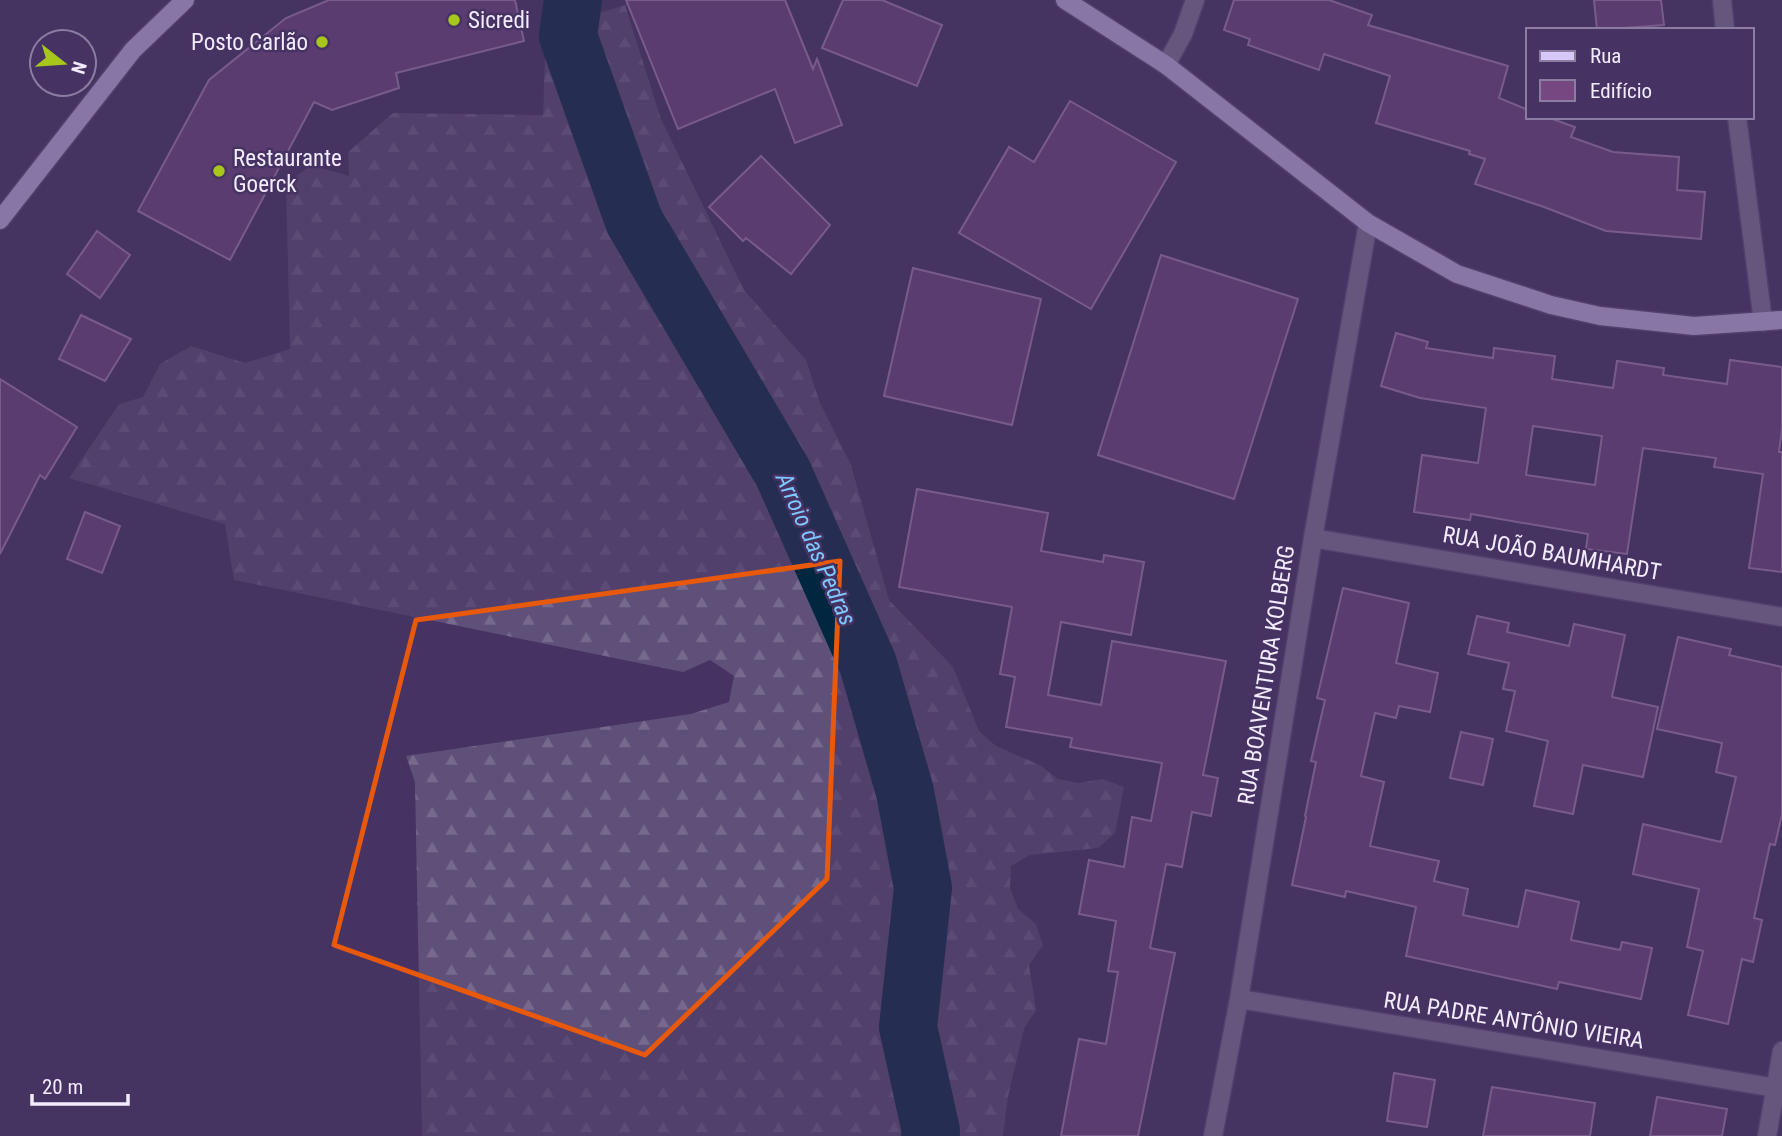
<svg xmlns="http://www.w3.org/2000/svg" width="1782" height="1136" font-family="'Roboto Condensed',sans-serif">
  <defs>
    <pattern id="forest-firs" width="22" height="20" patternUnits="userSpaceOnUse" patternTransform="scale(1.75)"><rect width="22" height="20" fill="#5f5079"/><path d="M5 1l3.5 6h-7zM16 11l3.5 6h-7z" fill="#76698d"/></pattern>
  </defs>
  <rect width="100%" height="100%" fill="#463363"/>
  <!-- forest -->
  <path fill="url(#forest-firs)" d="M 625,5 L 661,119 L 744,290 L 806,360 L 820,403 L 851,465 L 889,600 L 953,667 L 979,731 L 996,746 L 1040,765 L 1058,779 L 1079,783 L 1103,779 L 1124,787 L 1115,833 L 1098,848 L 1030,855 L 1011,866 L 1010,888 L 1018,909 L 1036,924 L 1043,945 L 1029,965 L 1036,1010 L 1024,1029 L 1008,1096 L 1003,1136 L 422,1136 L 415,782 L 406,756 L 691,714 L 729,702 L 734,676 L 710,660 L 683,672 L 234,580 L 225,524 L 69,478 L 119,404 L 143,397 L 160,364 L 191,346 L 245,363 L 290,349 L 286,184 L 311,165 L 349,176 L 348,152 L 393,113 L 543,115 L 546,29 Z"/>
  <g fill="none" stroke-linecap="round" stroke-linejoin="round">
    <!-- river -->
    <path stroke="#00273f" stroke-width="58" d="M 573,0 L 568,36 L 634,221 L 783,473 L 868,664 L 905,792 L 923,888 L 908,1027 L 931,1131 L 930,1136"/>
  </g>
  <!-- building -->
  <g fill="#764780" stroke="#b58dbd" stroke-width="2" fill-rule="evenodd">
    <path d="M 329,0 L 515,0 L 524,41 L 396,73 L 399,88 L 332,110 L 314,102 L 230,260 L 138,211 L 209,80 L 286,18 Z"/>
    <path d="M 626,0 L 785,0 L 813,69 L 817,59 L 842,125 L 795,143 L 775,89 L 678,129 Z"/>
    <path d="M 843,0 L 882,0 L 942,25 L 917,86 L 822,48 Z"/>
    <path d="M 1234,0 L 1329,0 L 1372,15 L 1368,25 L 1508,66 L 1499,98 L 1528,110 L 1528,117 L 1547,117 L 1575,127 L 1571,137 L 1613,152 L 1679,157 L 1677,190 L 1705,192 L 1701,239 L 1606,231 L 1544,207 L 1475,184 L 1485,159 L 1469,154 L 1470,151 L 1376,123 L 1390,76 L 1324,54 L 1319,70 L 1248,45 L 1250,39 L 1224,30 Z"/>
    <path d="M 1594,0 L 1661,0 L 1664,25 L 1597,30 Z"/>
    <path d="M 1070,101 L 1176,162 L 1091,309 L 959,233 L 1009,147 L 1034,162 Z"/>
    <path d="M 761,156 L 830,225 L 791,274 L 746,238 L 743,241 L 709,207 Z"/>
    <path d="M 97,231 L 130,255 L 100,298 L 67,274 Z"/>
    <path d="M 1161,255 L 1298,299 L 1234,499 L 1098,455 Z"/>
    <path d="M 913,268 L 1041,299 L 1012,425 L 884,396 Z"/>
    <path d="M 81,315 L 131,339 L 105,381 L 59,359 Z"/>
    <path d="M 1396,333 L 1428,342 L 1426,348 L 1493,358 L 1494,348 L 1555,356 L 1552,379 L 1613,388 L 1617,361 L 1664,368 L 1663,375 L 1727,384 L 1730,360 L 1782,367 L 1782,428 L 1779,452 L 1782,452 L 1782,572 L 1749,568 L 1763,474 L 1714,467 L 1716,458 L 1643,448 L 1627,554 L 1586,549 L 1588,534 L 1471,514 L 1470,520 L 1414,512 L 1422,455 L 1478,463 L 1486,408 L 1420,398 L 1381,386 ZM 1533,426 L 1602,436 L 1595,485 L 1526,475 Z"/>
    <path d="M 0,379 L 77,427 L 45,479 L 40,475 L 0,554 Z"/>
    <path d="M 917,489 L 1048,513 L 1041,551 L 1103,562 L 1104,555 L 1144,562 L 1131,635 L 1061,622 L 1048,695 L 1101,705 L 1112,641 L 1226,661 L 1203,775 L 1218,778 L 1211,816 L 1192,812 L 1182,867 L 1166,864 L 1150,948 L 1175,953 L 1138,1136 L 1061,1136 L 1079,1039 L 1106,1044 L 1118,972 L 1108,971 L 1116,921 L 1079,914 L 1089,860 L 1124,867 L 1132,817 L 1151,821 L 1162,763 L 1070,747 L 1072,738 L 1006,727 L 1015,677 L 1000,674 L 1012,607 L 899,587 Z"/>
    <path d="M 85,512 L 120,526 L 102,573 L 67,559 Z"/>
    <path d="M 1343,588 L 1409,603 L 1396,663 L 1438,673 L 1430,712 L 1399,706 L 1396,718 L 1375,713 L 1361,776 L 1384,782 L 1370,846 L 1439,861 L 1434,881 L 1468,889 L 1463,915 L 1518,927 L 1526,890 L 1579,902 L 1571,940 L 1620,950 L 1622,942 L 1652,948 L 1641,999 L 1559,982 L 1557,989 L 1406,956 L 1416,907 L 1346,891 L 1345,897 L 1292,885 L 1306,817 L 1305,816 L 1316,762 L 1311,761 L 1325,700 L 1317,698 Z"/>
    <path d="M 1477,616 L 1509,623 L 1507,632 L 1569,646 L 1574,624 L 1625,635 L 1612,697 L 1658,707 L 1643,777 L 1583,765 L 1573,814 L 1534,806 L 1548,741 L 1506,731 L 1515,691 L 1503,689 L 1509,663 L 1468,654 Z"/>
    <path d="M 1678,637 L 1731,649 L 1729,655 L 1782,667 L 1782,814 L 1775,845 L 1770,844 L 1754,918 L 1762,920 L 1753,962 L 1742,959 L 1728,1024 L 1688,1015 L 1703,951 L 1687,947 L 1699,889 L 1633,874 L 1643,824 L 1721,842 L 1736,777 L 1716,772 L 1722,743 L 1657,729 Z"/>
    <path d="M 1461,732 L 1493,739 L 1483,785 L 1450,778 Z"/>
    <path d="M 1394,1073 L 1435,1080 L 1427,1127 L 1387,1121 Z"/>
    <path d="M 1492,1087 L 1595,1103 L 1590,1136 L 1483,1136 Z"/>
    <path d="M 1657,1097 L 1727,1109 L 1722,1136 L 1650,1136 Z"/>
  </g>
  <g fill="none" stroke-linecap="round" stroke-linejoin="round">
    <defs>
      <g id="minor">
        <path d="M 1722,0 L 1725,30"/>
        <path d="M 1166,65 L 1183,34 L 1195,0"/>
        <path d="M 1737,117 L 1763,322"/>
        <path d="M 1313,538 L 1782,617"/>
        <path d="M 1239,999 L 1782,1089"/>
        <path d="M 1213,1136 L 1239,999 L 1313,538 L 1368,223"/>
        <path d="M 1767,1136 L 1782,1051"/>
      </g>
      <g id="major">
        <path d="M 1065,0 L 1166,65 L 1368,223 L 1457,274 L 1551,305 L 1600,316 L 1694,326 L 1782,320"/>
        <path d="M 0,220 L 133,50 L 185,0"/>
      </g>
    </defs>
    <!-- minor casing -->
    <use href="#minor" stroke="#61507c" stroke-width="21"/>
    <!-- major casing -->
    <use href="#major" stroke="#61507c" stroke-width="21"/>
    <!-- minor -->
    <use href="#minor" stroke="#8d82a1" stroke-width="18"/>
    <!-- major -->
    <use href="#major" stroke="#d8c7f9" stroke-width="18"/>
  </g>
  <!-- marked area -->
  <path d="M0 0H1782V1136H0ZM 840,561 L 827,879 L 645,1055 L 334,945 L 416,620 Z" fill="#463363" fill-opacity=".55" fill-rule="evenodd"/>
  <path fill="none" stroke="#e8590c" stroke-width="5" stroke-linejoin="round" d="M 840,561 L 827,879 L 645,1055 L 334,945 L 416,620 Z"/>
  <!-- markers -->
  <g fill="#a8c71c" stroke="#463363" stroke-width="2.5">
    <circle cx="454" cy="20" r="7"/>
    <circle cx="322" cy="42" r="7"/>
    <circle cx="219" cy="171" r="7"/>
  </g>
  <g text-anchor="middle" stroke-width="5" stroke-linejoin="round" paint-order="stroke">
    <!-- poi labels -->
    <g font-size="23" fill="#f1ebfd" stroke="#463363" text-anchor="start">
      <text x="468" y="28">Sicredi</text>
      <text x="308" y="50" text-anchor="end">Posto Carlão</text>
      <text x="233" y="166">Restaurante<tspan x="233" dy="26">Goerck</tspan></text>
    </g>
    <!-- street labels -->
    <g font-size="23" fill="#f1ebfd" stroke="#463363">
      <text transform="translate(1552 553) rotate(10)" y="8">RUA JOÃO BAUMHARDT</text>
      <text transform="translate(1266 675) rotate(-81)" y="8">RUA BOAVENTURA KOLBERG</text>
      <text transform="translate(1514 1020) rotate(9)" y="8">RUA PADRE ANTÔNIO VIEIRA</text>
    </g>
    <!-- water labels -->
    <g font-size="24" font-style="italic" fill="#7cc9ff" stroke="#463363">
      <text transform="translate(816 549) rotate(66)" y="8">Arroio das Pedras</text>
    </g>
  </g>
  <!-- legend -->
  <rect x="1526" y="28" width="228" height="91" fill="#463363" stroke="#8a7da1" stroke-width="2"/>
  <rect x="1540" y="51" width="35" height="10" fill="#d8c7f9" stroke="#8a7da1" stroke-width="2"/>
  <text x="1590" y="63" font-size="21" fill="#f1ebfd">Rua</text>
  <rect x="1540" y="80" width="35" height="21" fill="#764780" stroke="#8a7da1" stroke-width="2"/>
  <text x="1590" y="98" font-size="21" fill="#f1ebfd">Edifício</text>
  <!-- north arrow -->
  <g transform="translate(63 63) rotate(107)"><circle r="33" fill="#463363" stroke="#8a7da1" stroke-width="2"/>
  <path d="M0-5L12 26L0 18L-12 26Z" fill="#a8c71c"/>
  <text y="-10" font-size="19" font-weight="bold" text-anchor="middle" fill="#f1ebfd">N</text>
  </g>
  <!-- scale -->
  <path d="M32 1094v10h96v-10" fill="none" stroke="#f1ebfd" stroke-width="3.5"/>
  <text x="42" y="1094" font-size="21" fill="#f1ebfd" stroke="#463363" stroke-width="5" paint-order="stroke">20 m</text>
</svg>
